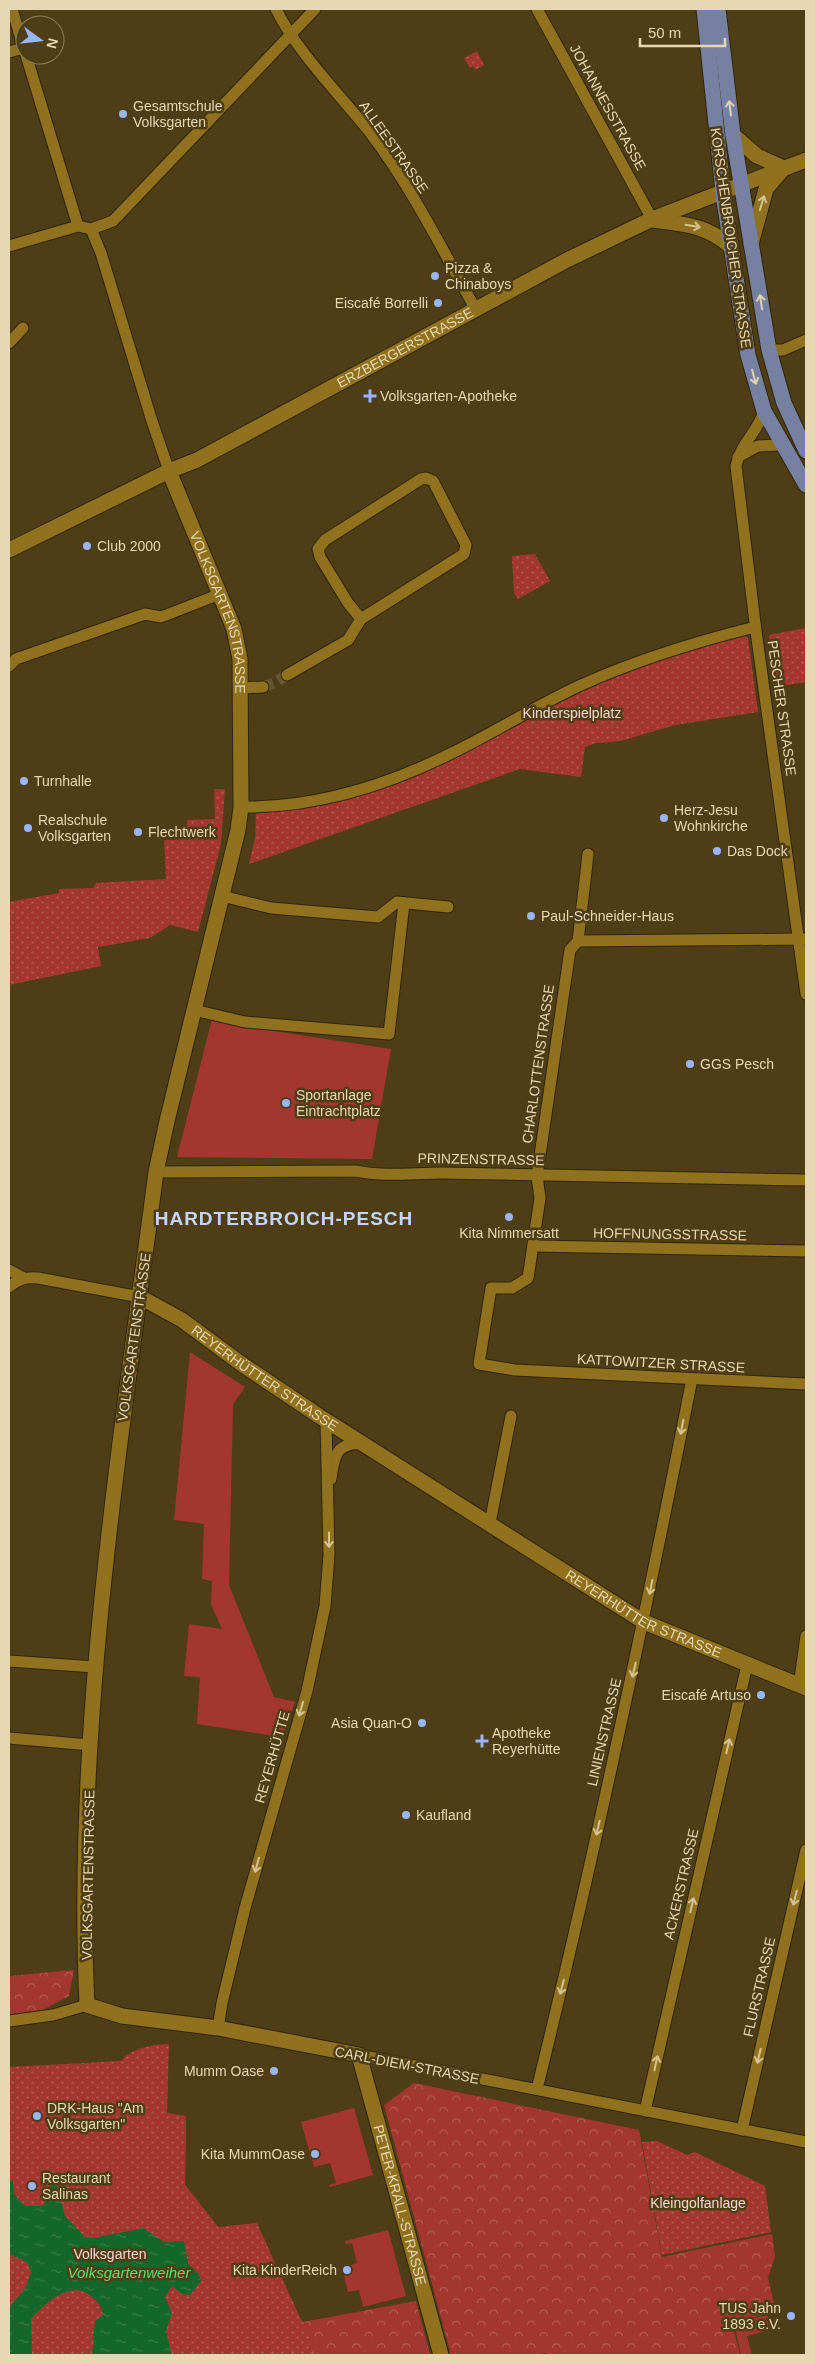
<svg xmlns="http://www.w3.org/2000/svg" width="815" height="2364" font-family="Arial,sans-serif">
  <defs>
    <pattern id="forest-crowns" width="20" height="18" patternUnits="userSpaceOnUse" patternTransform="scale(1.25)"><rect width="20" height="18" fill="#a3362f"/><path d="M2 6a3 3 0 1 1 6 0M12 15a3 3 0 1 1 6 0" fill="none" stroke="#b45c54"/></pattern>
    <pattern id="park-dots" width="8" height="8" patternUnits="userSpaceOnUse" patternTransform="scale(1.25)"><rect width="8" height="8" fill="#a3362f"/><path d="M2 2h.1M6 6h.1" fill="none" stroke="#b45c54" stroke-width="1.8" stroke-linecap="round"/></pattern>
    <pattern id="water-ripples" width="26" height="14" patternUnits="userSpaceOnUse" patternTransform="scale(1.25)"><rect width="26" height="14" fill="#14672a"/><path d="M2 4q2-2 4 0t4 0M15 11q2-2 4 0t4 0" fill="none" stroke="#367c46"/></pattern>
  </defs>
  <rect width="100%" height="100%" fill="#4f3e15"/>
  <!-- green -->
  <g fill="#a3362f">
    <path d="M 212,1019 L 247,1027 L 391,1049 L 372,1159 L 177,1157 Z"/>
    <path d="M 190,1352 L 245,1387 L 233,1404 L 229,1585 L 274,1697 L 295,1702 L 282,1737 L 197,1724 L 200,1677 L 184,1676 L 189,1624 L 222,1629 L 211,1604 L 212,1581 L 202,1579 L 204,1524 L 174,1520 Z"/>
    <path d="M 354,2108 L 373,2175 L 330,2187 L 329,2185 L 336,2183 L 330,2163 L 314,2167 L 301,2122 Z"/>
    <path d="M 388,2230 L 406,2296 L 363,2307 L 359,2290 L 348,2292 L 342,2268 L 357,2263 L 352,2243 L 346,2244 L 345,2241 Z"/>
    <path d="M 768,2315 L 771,2330 L 747,2336 L 752,2355 L 741,2355 L 734,2323 Z"/>
  </g>
  <!-- forest -->
  <g fill="url(#forest-crowns)">
    <path d="M 74,1970 L 69,1996 L 37,2013 L 9,2014 L 9,1976 Z"/>
    <path d="M 414,2083 L 639,2130 L 662,2257 L 772,2234 L 775,2256 L 768,2278 L 776,2312 L 732,2322 L 740,2355 L 547,2355 L 546,2353 L 536,2355 L 451,2355 L 384,2105 Z"/>
    <path d="M 186,2116 L 185,2185 L 218,2227 L 226,2228 L 303,2322 L 416,2301 L 430,2355 L 262,2355 L 169,2182 Z"/>
  </g>
  <!-- park -->
  <g fill="url(#park-dots)">
    <path d="M 477,51 L 484,65 L 475,70 L 473,66 L 470,68 L 464,58 Z"/>
    <path d="M 535,554 L 550,581 L 518,599 L 514,593 L 512,556 Z"/>
    <path d="M 806,628 L 806,682 L 782,686 L 777,694 L 769,635 Z"/>
    <path d="M 741,634 L 748,638 L 758,712 L 675,725 L 621,741 L 596,743 L 585,747 L 581,777 L 520,769 L 249,864 L 255,838 L 256,811 L 329,801 L 533,715 L 615,676 L 665,656 Z"/>
    <path d="M 214,789 L 225,789 L 221,844 L 198,932 L 170,925 L 150,938 L 98,947 L 101,966 L 9,985 L 9,902 L 59,893 L 59,889 L 93,888 L 96,883 L 166,879 L 164,840 L 188,839 L 187,820 L 215,819 Z"/>
    <path d="M 169,2044 L 167,2113 L 186,2116 L 185,2185 L 218,2227 L 257,2223 L 317,2355 L 9,2355 L 9,2067 L 121,2061 C 134,2047 151,2045 169,2044 Z"/>
    <path d="M 657,2141 L 687,2155 L 695,2152 L 765,2186 L 771,2232 L 662,2255 L 642,2142 Z"/>
  </g>
  <!-- water -->
  <path fill="url(#water-ripples)" d="M 9,2181 L 13,2181 L 14,2194 L 25,2206 L 42,2206 L 50,2197 L 51,2183 L 56,2183 L 65,2216 L 85,2237 L 94,2238 L 143,2228 L 164,2242 L 184,2241 L 188,2263 L 198,2273 L 201,2281 L 190,2295 L 182,2294 L 172,2286 L 165,2297 L 172,2313 L 166,2331 L 172,2355 L 92,2355 L 95,2321 L 103,2315 C 101,2305 98,2302 91,2296 C 70,2279 45,2304 31,2319 L 32,2355 L 9,2355 L 9,2307 L 25,2289 L 31,2272 L 27,2262 L 9,2254 Z"/>
  <g fill="none" stroke-linecap="round" stroke-linejoin="round">
    <!-- street-tunnel -->
    <path stroke="#66552d" stroke-width="11" stroke-dasharray="11 5.5" stroke-linecap="butt" d="M 263,687 L 276,682 L 287,675"/>
    <defs>
      <g id="street">
        <path d="M 12,9 L 25,52"/>
        <path d="M 276,9 C 295,49 339,94 368,130 C 411,186 442,249 476,310"/>
        <path d="M 537,9 L 652,219"/>
        <path d="M 9,52 L 24,48"/>
        <path d="M 26,55 L 78,226"/>
        <path d="M 91,229 L 101,253 L 151,418 L 169,471"/>
        <path d="M 9,246 L 78,226 L 91,229 L 113,221 L 315,9"/>
        <path d="M 9,343 L 23,328"/>
        <path d="M 769,350 L 783,350 L 806,340"/>
        <path d="M 764,411 C 758,432 740,444 736,466 L 756,631 L 806,994"/>
        <path d="M 738,457 L 758,446 L 781,445"/>
        <path d="M 9,666 L 16,659 L 145,614 L 161,617 L 220,594"/>
        <path d="M 287,675 L 348,640 L 361,619 L 348,603 L 320,557 L 318,549 L 325,540 L 421,479 L 426,478 L 433,481 L 466,545 L 464,554 L 361,619"/>
        <path d="M 240,688 L 263,687"/>
        <path d="M 241,807 C 314,808 386,786 452,753 C 495,732 536,706 579,686 C 636,660 695,642 755,627"/>
        <path d="M 588,854 L 578,941 L 570,950 L 537,1176 L 540,1198 L 528,1278 L 512,1288 L 491,1288 L 479,1364 L 515,1370 L 806,1384"/>
        <path d="M 222,896 L 271,908 L 378,917 L 397,902 L 448,907"/>
        <path d="M 578,941 L 805,939"/>
        <path d="M 194,1010 L 245,1022 L 389,1034 L 404,903"/>
        <path d="M 156,1172 L 356,1171 C 384,1177 413,1173 442,1173 L 806,1180"/>
        <path d="M 533,1246 L 806,1251"/>
        <path d="M 9,1270 L 24,1278"/>
        <path d="M 9,1287 C 18,1279 26,1277 38,1278 L 140,1297"/>
        <path d="M 331,1479 C 334,1456 336,1442 363,1444"/>
        <path d="M 490,1523 L 511,1416"/>
        <path d="M 9,1661 L 95,1667"/>
        <path d="M 799,1686 L 806,1636"/>
        <path d="M 9,1738 L 90,1745"/>
        <path d="M 9,2021 L 53,2015 L 87,2005"/>
        <path d="M 218,2028 L 222,2003 L 245,1908 L 307,1691 L 325,1606 L 329,1555 L 326,1420"/>
        <path d="M 359,2055 L 806,2142"/>
        <path d="M 537,2089 C 595,1854 645,1617 692,1379"/>
        <path d="M 645,2111 L 747,1665"/>
        <path d="M 742,2130 L 806,1850"/>
      </g>
      <g id="secondary">
        <path d="M 733,135 L 757,156 L 784,168"/>
        <path d="M 654,220 C 685,225 703,224 729,245"/>
        <path d="M 751,244 L 766,189 L 783,169"/>
        <path id="s1" d="M 169,471 L 234,629 L 240,659 L 241,807 L 238,830 L 167,1121 L 156,1172 C 120,1448 74,1726 87,2005 L 122,2016 L 218,2028 L 359,2055 L 441,2355"/>
        <path id="s2" d="M 9,550 L 169,471 L 197,460 L 567,260 L 652,219 L 806,160"/>
        <path id="s3" d="M 140,1297 L 182,1320 L 243,1365 L 319,1416 L 644,1622 L 806,1688"/>
      </g>
      <g id="primary">
        <path d="M 704,9 L 724,201 L 748,355 L 764,411 L 806,485"/>
        <path d="M 718,9 L 733,135 L 769,350 L 784,403 L 806,451"/>
      </g>
    </defs>
    <!-- street casing -->
    <use href="#street" stroke="#30260d" stroke-width="13"/>
    <!-- secondary casing -->
    <use href="#secondary" stroke="#30260d" stroke-width="17"/>
    <!-- primary casing -->
    <use href="#primary" stroke="#30260d" stroke-width="17"/>
    <!-- street -->
    <use href="#street" stroke="#8f711e" stroke-width="11"/>
    <!-- secondary -->
    <use href="#secondary" stroke="#8f711e" stroke-width="15"/>
    <!-- primary -->
    <use href="#primary" stroke="#7680a1" stroke-width="15"/>
  </g>
  <!-- one-way arrows -->
  <defs><path id="oneway-shaft" d="M-6 0H5M1.5-3L5.5 0L1.5 3" fill="none" stroke-width="1.6" stroke-linecap="round" stroke-linejoin="round" transform="scale(1.25)"/></defs>
  <g stroke="#e1d3b1">
    <use href="#oneway-shaft" transform="translate(730 108) rotate(-97)"/>
    <use href="#oneway-shaft" transform="translate(761 302) rotate(-99)"/>
    <use href="#oneway-shaft" transform="translate(754 377) rotate(75)"/>
  </g>
  <g stroke="#d5c394">
    <use href="#oneway-shaft" transform="translate(762 203) rotate(-73)"/>
    <use href="#oneway-shaft" transform="translate(693 226) rotate(10)"/>
    <use href="#oneway-shaft" transform="translate(682 1427) rotate(101)"/>
    <use href="#oneway-shaft" transform="translate(329 1540) rotate(90)"/>
    <use href="#oneway-shaft" transform="translate(651 1587) rotate(101)"/>
    <use href="#oneway-shaft" transform="translate(634 1670) rotate(103)"/>
    <use href="#oneway-shaft" transform="translate(301 1709) rotate(106)"/>
    <use href="#oneway-shaft" transform="translate(728 1746) rotate(-77)"/>
    <use href="#oneway-shaft" transform="translate(598 1828) rotate(103)"/>
    <use href="#oneway-shaft" transform="translate(257 1865) rotate(105)"/>
    <use href="#oneway-shaft" transform="translate(795 1898) rotate(104)"/>
    <use href="#oneway-shaft" transform="translate(692 1905) rotate(-77)"/>
    <use href="#oneway-shaft" transform="translate(562 1987) rotate(104)"/>
    <use href="#oneway-shaft" transform="translate(759 2056) rotate(103)"/>
    <use href="#oneway-shaft" transform="translate(656 2063) rotate(-78)"/>
  </g>
  <!-- markers -->
  <g fill="#99b5fd" stroke="#4f3e15" stroke-width="2">
    <circle cx="123" cy="114" r="5"/>
    <circle cx="435" cy="276" r="5"/>
    <circle cx="438" cy="303" r="5"/>
    <path d="M367.5 388.5h5v5h5v5h-5v5h-5v-5h-5v-5h5z"/>
    <circle cx="87" cy="546" r="5"/>
    <circle cx="24" cy="781" r="5"/>
    <circle cx="664" cy="818" r="5"/>
    <circle cx="28" cy="828" r="5"/>
    <circle cx="138" cy="832" r="5"/>
    <circle cx="717" cy="851" r="5"/>
    <circle cx="531" cy="916" r="5"/>
    <circle cx="690" cy="1064" r="5"/>
    <circle cx="286" cy="1103" r="5"/>
    <circle cx="509" cy="1217" r="5"/>
    <circle cx="761" cy="1695" r="5"/>
    <circle cx="422" cy="1723" r="5"/>
    <path d="M479.5 1733.5h5v5h5v5h-5v5h-5v-5h-5v-5h5z"/>
    <circle cx="406" cy="1815" r="5"/>
    <circle cx="274" cy="2071" r="5"/>
    <circle cx="37" cy="2116" r="5"/>
    <circle cx="315" cy="2154" r="5"/>
    <circle cx="32" cy="2186" r="5"/>
    <circle cx="347" cy="2270" r="5"/>
    <circle cx="791" cy="2316" r="5"/>
  </g>
  <g text-anchor="middle" stroke-width="5" stroke-linejoin="round" paint-order="stroke">
    <!-- poi labels -->
    <g font-size="14" fill="#e7d7b2" stroke="#4f3e15" text-anchor="start">
      <text x="133" y="111">Gesamtschule<tspan x="133" dy="16">Volksgarten</tspan></text>
      <text x="445" y="273">Pizza &amp;<tspan x="445" dy="16">Chinaboys</tspan></text>
      <text x="428" y="308" text-anchor="end">Eiscafé Borrelli</text>
      <text x="380" y="401">Volksgarten-Apotheke</text>
      <text x="97" y="551">Club 2000</text>
      <text x="34" y="786">Turnhalle</text>
      <text x="674" y="815">Herz-Jesu<tspan x="674" dy="16">Wohnkirche</tspan></text>
      <text x="38" y="825">Realschule<tspan x="38" dy="16">Volksgarten</tspan></text>
      <text x="148" y="837">Flechtwerk</text>
      <text x="727" y="856">Das Dock</text>
      <text x="541" y="921">Paul-Schneider-Haus</text>
      <text x="700" y="1069">GGS Pesch</text>
      <text x="296" y="1100">Sportanlage<tspan x="296" dy="16">Eintrachtplatz</tspan></text>
      <text x="509" y="1238" text-anchor="middle">Kita Nimmersatt</text>
      <text x="751" y="1700" text-anchor="end">Eiscafé Artuso</text>
      <text x="412" y="1728" text-anchor="end">Asia Quan-O</text>
      <text x="492" y="1738">Apotheke<tspan x="492" dy="16">Reyerhütte</tspan></text>
      <text x="416" y="1820">Kaufland</text>
      <text x="264" y="2076" text-anchor="end">Mumm Oase</text>
      <text x="47" y="2113">DRK-Haus "Am<tspan x="47" dy="16">Volksgarten"</tspan></text>
      <text x="305" y="2159" text-anchor="end">Kita MummOase</text>
      <text x="42" y="2183">Restaurant<tspan x="42" dy="16">Salinas</tspan></text>
      <text x="337" y="2275" text-anchor="end">Kita KinderReich</text>
      <text x="781" y="2313" text-anchor="end">TUS Jahn<tspan x="781" dy="16">1893 e.V.</tspan></text>
    </g>
    <!-- street labels -->
    <g font-size="14" fill="#e7d7b2" stroke="#4f3e15">
      <text transform="translate(608 107) rotate(61)" y="5">JOHANNESSTRASSE</text>
      <text transform="translate(394 147) rotate(55)" y="5">ALLEESTRASSE</text>
      <text transform="translate(731 238) rotate(82)" y="5">KORSCHENBROICHER STRASSE</text>
      <text dy="5" stroke="none"><textPath href="#s2" startOffset="445">ERZBERGERSTRASSE</textPath></text>
      <text dy="5" stroke="none"><textPath href="#s1" startOffset="151">VOLKSGARTENSTRASSE</textPath></text>
      <text transform="translate(782 708) rotate(82)" y="5">PESCHER STRASSE</text>
      <text transform="translate(538 1064) rotate(-82)" y="5">CHARLOTTENSTRASSE</text>
      <text transform="translate(481 1159) rotate(1)" y="5">PRINZENSTRASSE</text>
      <text transform="translate(670 1234) rotate(1)" y="5">HOFFNUNGSSTRASSE</text>
      <text transform="translate(134 1337) rotate(-82)" y="5">VOLKSGARTENSTRASSE</text>
      <text transform="translate(661 1363) rotate(3)" y="5">KATTOWITZER STRASSE</text>
      <text dy="5" stroke="none"><textPath href="#s3" startOffset="149">REYERHÜTTER STRASSE</textPath></text>
      <text dy="5" stroke="none"><textPath href="#s3" startOffset="596">REYERHÜTTER STRASSE</textPath></text>
      <text transform="translate(604 1732) rotate(-77)" y="5">LINIENSTRASSE</text>
      <text transform="translate(272 1757) rotate(-74)" y="5">REYERHÜTTE</text>
      <text transform="translate(88 1875) rotate(-89)" y="5">VOLKSGARTENSTRASSE</text>
      <text transform="translate(681 1884) rotate(-77)" y="5">ACKERSTRASSE</text>
      <text transform="translate(759 1987) rotate(-77)" y="5">FLURSTRASSE</text>
      <text transform="translate(407 2065) rotate(11)" y="5">CARL-DIEM-STRASSE</text>
      <text dy="5" stroke="none"><textPath href="#s1" startOffset="1994">PETER-KRALL-STRASSE</textPath></text>
    </g>
    <!-- park labels -->
    <g font-size="14" fill="#f4d4cf" stroke="#4f3e15">
      <text x="572" y="718">Kinderspielplatz</text>
      <text x="698" y="2208">Kleingolfanlage</text>
      <text x="110" y="2259">Volksgarten</text>
    </g>
    <!-- water labels -->
    <g font-size="15" font-style="italic" fill="#5ede77" stroke="#4f3e15">
      <text x="129" y="2278">Volksgartenweiher</text>
    </g>
    <!-- district labels -->
    <g font-size="19" font-weight="bold" letter-spacing="1" fill="#c3d4fd" stroke="#4f3e15">
      <text x="284" y="1225">HARDTERBROICH-PESCH</text>
    </g>
  </g>
  <!-- border -->
  <rect width="815" height="2364" fill="none" stroke="#e7d7b2" stroke-width="20"/>
  <!-- north arrow -->
  <g transform="translate(40 40) rotate(105)"><circle r="24" fill="#4f3e15" stroke="#8c7b54"/>
  <path d="M0-4L9 19L0 12L-9 19Z" fill="#99b5fd"/>
  <text y="-8" font-size="14" font-weight="bold" text-anchor="middle" fill="#e7d7b2">N</text>
  </g>
  <!-- scale -->
  <path d="M640 38v8h85v-8" fill="none" stroke="#e7d7b2" stroke-width="2.5"/>
  <text x="648" y="38" font-size="15" fill="#e7d7b2" stroke="#4f3e15" stroke-width="4" paint-order="stroke">50 m</text>
</svg>
